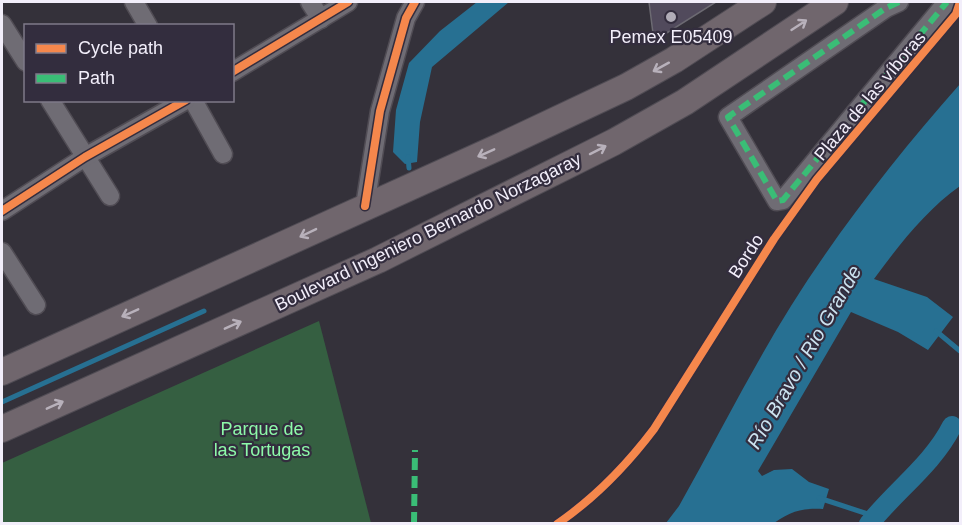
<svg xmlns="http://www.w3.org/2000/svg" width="962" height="525" font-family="Helvetica,sans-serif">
  <rect width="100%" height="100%" fill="#34313a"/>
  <!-- green -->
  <path fill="#355f41" d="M 319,321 L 371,523 L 2,523 L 2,463 Z"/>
  <!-- water -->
  <g fill="#277092">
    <path d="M 477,2 L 509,2 L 432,67 L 420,122 L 417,162 L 405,164 L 393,152 L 396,110 L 409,63 L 440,31 Z"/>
    <path d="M 960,84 L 960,186 C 926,210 899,245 874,279 L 927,297 L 953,317 L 928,350 L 898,332 L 851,312 L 758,471 L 762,476 L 774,470 L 792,469 L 809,482 L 829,489 L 823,509 C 802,508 792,511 774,523 L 666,523 L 679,506 C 716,440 751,370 791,306 C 840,228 899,153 960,84 Z"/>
  </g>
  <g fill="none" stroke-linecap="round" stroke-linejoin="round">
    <!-- stream -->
    <g stroke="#277092" stroke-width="5">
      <path d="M 408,157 L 409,168"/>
      <path d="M 936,331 L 960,351"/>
      <path d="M 2,402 L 204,311"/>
      <path d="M 819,498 L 874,516"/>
    </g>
    <!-- canal -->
    <path stroke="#277092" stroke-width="20" d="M 869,524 C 895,491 933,464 952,426"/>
  </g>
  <!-- building -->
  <path fill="#514a5c" stroke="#6c6a72" stroke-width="1.5" d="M 649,2 L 716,2 L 654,41 Z"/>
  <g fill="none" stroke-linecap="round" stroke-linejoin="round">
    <defs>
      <g id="minor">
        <path d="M 134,2 L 148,26"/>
        <path d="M 310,2 L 321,19"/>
        <path d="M 899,2 L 886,8 L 728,117 L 777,201 L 783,200 L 947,2"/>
        <path d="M 2,24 L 26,62"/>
        <path d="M 232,72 L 348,2"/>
        <path d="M 50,100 L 110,196"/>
        <path d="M 193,100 L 223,154"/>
        <path d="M 365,206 L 380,111 L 406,18 L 415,2"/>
        <path d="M 2,211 L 85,157 L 186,100"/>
        <path d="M 2,252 L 36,305"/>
      </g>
      <g id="highway">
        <path d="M 2,372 L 503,145 L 626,87 L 674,60 L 763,2"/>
        <path d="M 2,429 L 378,260 L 614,142 L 685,102 L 835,2"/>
      </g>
    </defs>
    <!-- minor casing -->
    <use href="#minor" stroke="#504c54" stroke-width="21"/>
    <!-- highway casing -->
    <use href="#highway" stroke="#504c54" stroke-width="28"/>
    <!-- minor -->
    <use href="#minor" stroke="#6f6c74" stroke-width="18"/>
    <!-- highway -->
    <use href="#highway" stroke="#70666d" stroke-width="26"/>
    <!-- quiet -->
    <g stroke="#3abd76" stroke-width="6" stroke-dasharray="12 6" stroke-linecap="butt">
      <path d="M 899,2 L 886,8 L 728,117 L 777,201 L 783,200 L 947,2"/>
      <path d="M 414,524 L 415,450"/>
    </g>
    <defs>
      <g id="cycleway">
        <path d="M 232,72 L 348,2"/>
        <path d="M 365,206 L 380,111 L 406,18 L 415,2"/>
        <path d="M 2,211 L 85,157 L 186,100"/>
        <path d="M 557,524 C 595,498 626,466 654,429 L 774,239 L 817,179 L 956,14 L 960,2"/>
      </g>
    </defs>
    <!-- cycleway casing -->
    <use href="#cycleway" stroke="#332d3e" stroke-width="11"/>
    <!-- cycleway -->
    <use href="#cycleway" stroke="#f5874c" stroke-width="8"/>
  </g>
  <!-- one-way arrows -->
  <defs><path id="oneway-shaft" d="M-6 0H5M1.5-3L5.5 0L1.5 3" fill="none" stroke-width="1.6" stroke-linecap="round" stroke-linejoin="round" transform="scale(1.5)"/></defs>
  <g stroke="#b8b1bb">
    <use href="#oneway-shaft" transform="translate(799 25) rotate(-33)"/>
    <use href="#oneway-shaft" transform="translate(661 67) rotate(151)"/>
    <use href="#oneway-shaft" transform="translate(598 150) rotate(-27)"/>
    <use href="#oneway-shaft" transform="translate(486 153) rotate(156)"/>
    <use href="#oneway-shaft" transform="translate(308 233) rotate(154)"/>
    <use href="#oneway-shaft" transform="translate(130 313) rotate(156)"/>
    <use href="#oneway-shaft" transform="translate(233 325) rotate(-24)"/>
    <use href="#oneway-shaft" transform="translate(55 405) rotate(-24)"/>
  </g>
  <!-- markers -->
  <circle fill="#b0acb7" stroke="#332d3e" stroke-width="2" cx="671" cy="17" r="6"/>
  <g text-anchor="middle" stroke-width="4.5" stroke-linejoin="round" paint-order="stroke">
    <!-- poi labels -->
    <g font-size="18" fill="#f2eefa" stroke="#332d3e">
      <text x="671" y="43">Pemex E05409</text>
    </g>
    <!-- street labels -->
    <g font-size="18" fill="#f2eefa" stroke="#332d3e">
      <text transform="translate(870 96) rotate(-50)" y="6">Plaza de las víboras</text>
      <text transform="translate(428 232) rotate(-26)" y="6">Boulevard Ingeniero Bernardo Norzagaray</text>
      <text transform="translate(746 256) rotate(-57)" y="6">Bordo</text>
    </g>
    <!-- park labels -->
    <g font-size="18" fill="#8df9a9" stroke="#332d3e">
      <text x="262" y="435">Parque de<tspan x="262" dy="21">las Tortugas</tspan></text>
    </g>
    <!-- water labels -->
    <g font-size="20" font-style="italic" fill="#cce3f0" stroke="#332d3e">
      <text transform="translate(804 357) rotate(-60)" y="7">Río Bravo / Rio Grande</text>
    </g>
  </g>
  <!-- border -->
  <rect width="962" height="525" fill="none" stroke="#f2eefa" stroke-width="6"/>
  <!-- legend -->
  <rect x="24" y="24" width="210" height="78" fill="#332d3e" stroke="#7f7a89" stroke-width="1.5"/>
  <rect x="36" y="44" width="30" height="9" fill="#f5874c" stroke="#7f7a89" stroke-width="1.5"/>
  <text x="78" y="54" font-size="18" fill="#f2eefa">Cycle path</text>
  <rect x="36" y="74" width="30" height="9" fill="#3abd76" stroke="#7f7a89" stroke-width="1.5"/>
  <text x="78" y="84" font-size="18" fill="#f2eefa">Path</text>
</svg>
